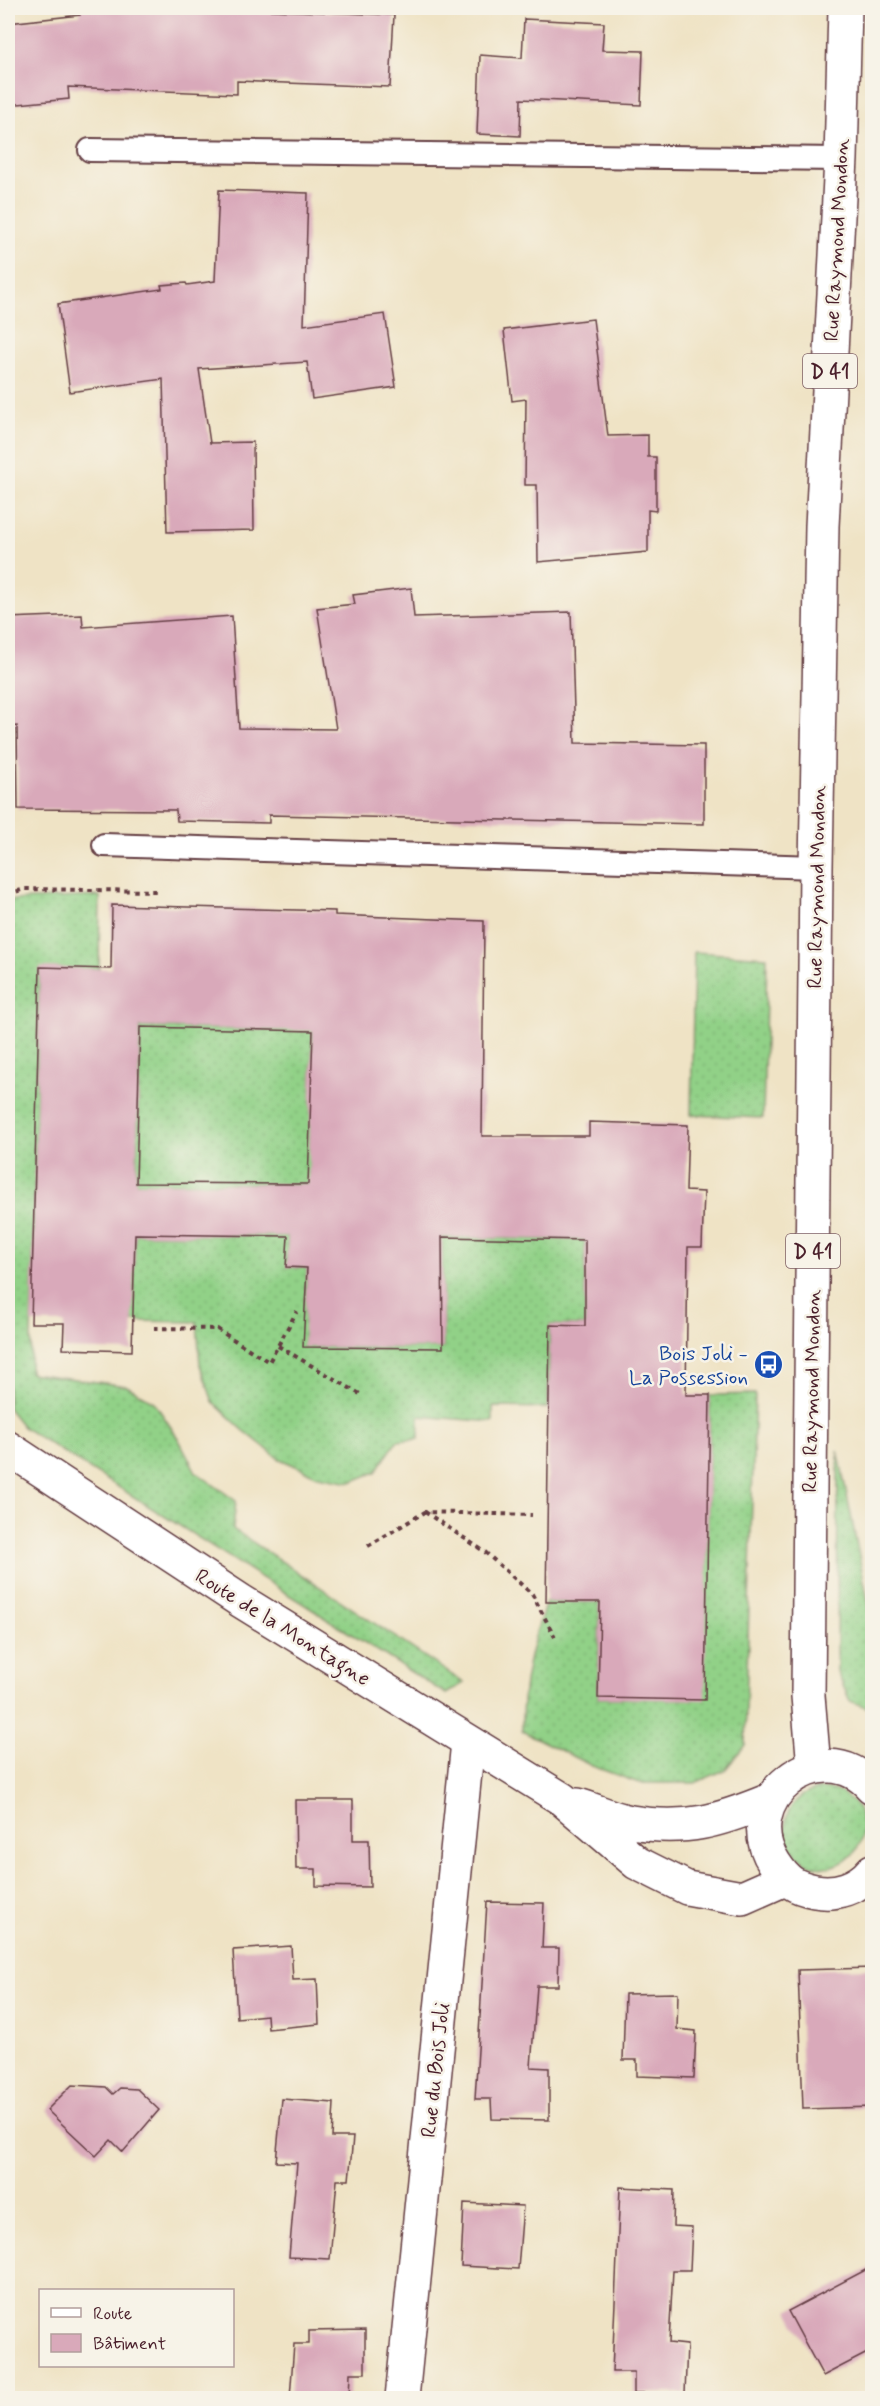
<svg xmlns="http://www.w3.org/2000/svg" width="880" height="2406" font-family="Mynerve,sans-serif">
  <defs>
    <pattern id="grass-dots" width="8" height="8" patternUnits="userSpaceOnUse" patternTransform="scale(1.5)"><rect width="8" height="8" fill="#91d187"/><path d="M2 2h.1M6 6h.1" fill="none" stroke="#7fb375" stroke-width="1.8" stroke-linecap="round"/></pattern>
  </defs>
  <rect width="100%" height="100%" fill="#f7f3e8"/>
  <filter id="ink" filterUnits="userSpaceOnUse"><feTurbulence type="fractalNoise" baseFrequency=".0167" numOctaves="2"/><feDisplacementMap in="SourceGraphic" scale="12" xChannelSelector="R" yChannelSelector="G"/><feConvolveMatrix kernelMatrix="1 2 1 2 8 2 1 2 1" color-interpolation-filters="sRGB"/></filter>
  <filter id="wash" filterUnits="userSpaceOnUse"><feTurbulence type="fractalNoise" baseFrequency=".008" numOctaves="4" result="noise"/><feDisplacementMap in="SourceGraphic" scale="24" xChannelSelector="R" yChannelSelector="G"/><feGaussianBlur stdDeviation="1.35" result="paint"/><feColorMatrix in="noise" values="0 0 0 0 0 0 0 0 0 0 0 0 0 0 0 0 0 1.4 0 .05"/><feComposite in="paint" operator="in"/></filter>
  <g filter="url(#wash)">
    <rect width="100%" height="100%" fill="#efe3c5"/>
    <!-- grass -->
    <g fill="url(#grass-dots)" stroke="#6e7859" stroke-width="1.5">
      <path d="M 100,896 L 99,969 L 40,968 L 30,1373 L 127,1386 L 154,1402 L 178,1438 L 196,1472 L 236,1501 L 233,1529 L 464,1683 L 446,1694 L 23,1427 L 8,1408 L 8,903 L 13,900 Z"/>
      <path d="M 694,952 L 767,957 L 763,1118 L 691,1115 Z"/>
      <path d="M 140,1027 L 274,1030 L 313,1028 L 309,1184 L 136,1183 Z"/>
      <path d="M 135,1234 L 288,1236 L 287,1267 L 307,1268 L 304,1347 L 443,1348 L 442,1237 L 585,1240 L 585,1326 L 550,1325 L 548,1408 L 493,1407 L 493,1422 L 419,1416 L 419,1439 L 397,1441 L 376,1472 L 351,1482 L 318,1476 L 278,1458 L 243,1430 L 213,1402 L 200,1365 L 197,1322 L 132,1321 Z"/>
      <path d="M 755,1394 L 745,1745 L 725,1770 L 695,1783 L 639,1783 L 592,1766 L 522,1731 C 521,1684 531,1646 546,1602 L 600,1602 L 598,1698 L 704,1699 L 710,1395 Z"/>
      <path d="M 838,1450 L 872,1621 L 872,1706 L 868,1708 L 850,1701 L 837,1672 Z"/>
      <circle cx="824" cy="1828" r="39"/>
    </g>
    <g id="blocks">
      <!-- building -->
      <g fill="#d9a9ba" fill-rule="evenodd">
        <path d="M 80,8 L 225,8 L 394,15 L 390,87 L 237,81 L 237,94 L 68,87 L 69,99 L 8,105 L 8,23 L 80,15 Z"/>
        <path d="M 524,19 L 604,23 L 602,50 L 643,51 L 641,105 L 521,99 L 520,136 L 477,134 L 480,55 L 522,58 Z"/>
        <path d="M 219,190 L 308,193 L 304,325 L 385,314 L 396,387 L 312,399 L 307,362 L 199,369 L 210,443 L 253,442 L 254,530 L 167,532 L 163,379 L 70,392 L 58,304 L 162,289 L 161,285 L 186,283 L 187,285 L 215,281 Z"/>
        <path d="M 593,319 L 608,436 L 648,435 L 648,457 L 656,457 L 656,511 L 648,510 L 648,552 L 538,562 L 537,485 L 525,485 L 526,399 L 512,401 L 504,330 Z"/>
        <path d="M 411,588 L 414,617 L 571,612 L 575,743 L 704,745 L 704,824 L 269,815 L 269,823 L 177,821 L 176,810 L 18,809 L 17,726 L 8,727 L 8,618 L 82,615 L 83,627 L 232,616 L 239,728 L 336,729 L 317,608 L 355,604 L 353,595 Z"/>
        <path d="M 112,905 L 335,911 L 335,915 L 484,921 L 482,1136 L 589,1136 L 589,1122 L 688,1125 L 686,1191 L 704,1192 L 702,1247 L 688,1247 L 686,1395 L 710,1395 L 705,1700 L 598,1698 L 600,1602 L 546,1602 L 550,1325 L 585,1326 L 585,1240 L 442,1237 L 443,1348 L 303,1347 L 307,1268 L 286,1267 L 288,1236 L 135,1234 L 132,1351 L 63,1349 L 64,1323 L 31,1323 L 40,967 L 111,969 ZM 140,1027 L 313,1031 L 308,1184 L 136,1183 Z"/>
        <path d="M 295,1800 L 353,1800 L 353,1840 L 369,1840 L 370,1887 L 316,1886 L 316,1869 L 296,1869 Z"/>
        <path d="M 487,1902 L 544,1903 L 542,1948 L 559,1948 L 558,1986 L 537,1986 L 531,2067 L 549,2068 L 549,2120 L 492,2119 L 491,2099 L 475,2099 Z"/>
        <path d="M 291,1946 L 293,1980 L 317,1979 L 319,2024 L 268,2029 L 267,2015 L 237,2018 L 233,1950 Z"/>
        <path d="M 873,1968 L 873,2107 L 803,2109 L 798,1970 Z"/>
        <path d="M 678,1993 L 677,2029 L 696,2031 L 694,2078 L 637,2076 L 637,2060 L 623,2060 L 625,1994 Z"/>
        <path d="M 72,2085 L 106,2087 L 113,2094 L 120,2088 L 137,2089 L 159,2110 L 123,2152 L 111,2140 L 96,2156 L 47,2110 Z"/>
        <path d="M 282,2099 L 334,2103 L 332,2137 L 353,2137 L 349,2180 L 337,2180 L 330,2259 L 289,2257 L 297,2163 L 276,2162 Z"/>
        <path d="M 620,2187 L 674,2190 L 673,2226 L 692,2227 L 690,2270 L 673,2270 L 669,2343 L 687,2345 L 685,2393 L 634,2393 L 634,2372 L 612,2372 Z"/>
        <path d="M 464,2203 L 523,2206 L 518,2269 L 461,2266 Z"/>
        <path d="M 873,2266 L 873,2350 L 823,2376 L 788,2311 Z"/>
        <path d="M 365,2330 L 365,2373 L 350,2373 L 349,2398 L 290,2398 L 294,2344 L 309,2344 L 309,2331 Z"/>
      </g>
    </g>
  </g>
  <g filter="url(#ink)">
    <use href="#blocks" fill-opacity="0" stroke="#633c42" stroke-width="1.5"/>
    <g fill="none" stroke-linecap="round" stroke-linejoin="round">
      <defs>
        <g id="service">
          <path d="M 90,150 L 841,159"/>
          <path d="M 104,845 L 816,867"/>
        </g>
        <path id="minor" d="M 402,2398 L 468,1742"/>
        <g id="secondary">
          <path d="M 8,1448 L 241,1601 L 562,1799 L 637,1863 L 687,1888 L 742,1898 L 785,1879"/>
          <path d="M 578,1805 C 595,1810 613,1819 631,1822 C 687,1831 719,1821 770,1800"/>
        </g>
        <g id="primary">
          <path d="M 814,1767 L 808,1696 L 816,867 L 822,526 L 841,159 L 845,8"/>
          <path d="M 872,1787 C 821,1730 732,1801 775,1864 C 786,1881 794,1887 815,1891 C 836,1895 858,1888 872,1871"/>
        </g>
      </defs>
      <!-- service casing -->
      <use href="#service" stroke="#633c42" stroke-width="26"/>
      <!-- minor casing -->
      <use href="#minor" stroke="#633c42" stroke-width="36"/>
      <!-- secondary casing -->
      <use href="#secondary" stroke="#633c42" stroke-width="36"/>
      <!-- primary casing -->
      <use href="#primary" stroke="#633c42" stroke-width="36"/>
      <!-- path -->
      <g stroke="#633c42" stroke-width="4" stroke-dasharray="4.5 4.5" stroke-linecap="butt">
        <path d="M 8,894 L 25,889 L 157,891"/>
        <path d="M 154,1328 L 217,1329 L 269,1362 L 297,1311"/>
        <path d="M 278,1346 L 360,1394"/>
        <path d="M 425,1512 L 485,1552 L 532,1594 L 555,1637"/>
        <path d="M 368,1546 L 425,1512 L 532,1515"/>
      </g>
      <!-- service -->
      <use href="#service" stroke="#fff" stroke-width="22"/>
      <!-- minor -->
      <use href="#minor" stroke="#fff" stroke-width="33"/>
      <!-- secondary -->
      <use href="#secondary" stroke="#fff" stroke-width="33"/>
      <!-- primary -->
      <use href="#primary" stroke="#fff" stroke-width="33"/>
    </g>
  </g>
  <!-- icons -->
  <defs>
    <symbol id="bus-disc" viewBox="-11 -11 22 22"><circle r="9.5" fill="#1a4fb4" stroke="#f7f3e8"/><path d="M-5-6H5V4H4V6H2V4H-2V6H-4V4H-5ZM-3.5-4V0h7V-4ZM-3.5 1.2v1.5H-2V1.2ZM2 1.2v1.5H3.5V1.2Z" fill="#fff"/></symbol>
  </defs>
  <g fill-rule="evenodd">
    <use href="#bus-disc" x="752" y="1348" width="33" height="33"/>
  </g>
  <g text-anchor="middle" stroke-width="5" stroke-linejoin="round" paint-order="stroke">
    <!-- shield labels -->
    <g fill="#f7f3e8" stroke="#7e5f64" stroke-width="1.5">
      <rect x="803" y="354" width="54" height="34" rx="4.5"/>
      <rect x="786" y="1234" width="54" height="34" rx="4.5"/>
    </g>
    <g font-size="20" font-weight="bold" fill="#4a1f2b">
      <text x="830" y="378">D 41</text>
      <text x="813" y="1258">D 41</text>
    </g>
    <!-- street labels -->
    <g font-size="21" fill="#4a1f2b" stroke="#f7f3e8">
      <text transform="translate(836 240) rotate(-87)" y="7">Rue Raymond Mondon</text>
      <text transform="translate(816 887) rotate(-89)" y="7">Rue Raymond Mondon</text>
      <text transform="translate(811 1391) rotate(-89)" y="7">Rue Raymond Mondon</text>
      <text transform="translate(283 1627) rotate(32)" y="7">Route de la Montagne</text>
      <text transform="translate(435 2070) rotate(-84)" y="7">Rue du Bois Joli</text>
    </g>
    <!-- transit labels -->
    <g font-size="21" fill="#164399" stroke="#f7f3e8" text-anchor="end">
      <text x="748" y="1360">Bois Joli -<tspan x="748" dy="24">La Possession</tspan></text>
    </g>
  </g>
  <!-- margin -->
  <rect width="880" height="2406" fill="none" stroke="#f7f3e8" stroke-width="30"/>
  <!-- legend -->
  <rect x="39" y="2289" width="195" height="78" fill="#f7f3e8" stroke="#b29e9c" stroke-width="1.5"/>
  <rect x="51" y="2308" width="30" height="9" fill="#ffffff" stroke="#b29e9c" stroke-width="1.5"/>
  <text x="93" y="2319" font-size="18" fill="#4a1f2b">Route</text>
  <rect x="51" y="2334" width="30" height="18" fill="#d9a9ba" stroke="#b29e9c" stroke-width="1.5"/>
  <text x="93" y="2349" font-size="18" fill="#4a1f2b">Bâtiment</text>
</svg>
